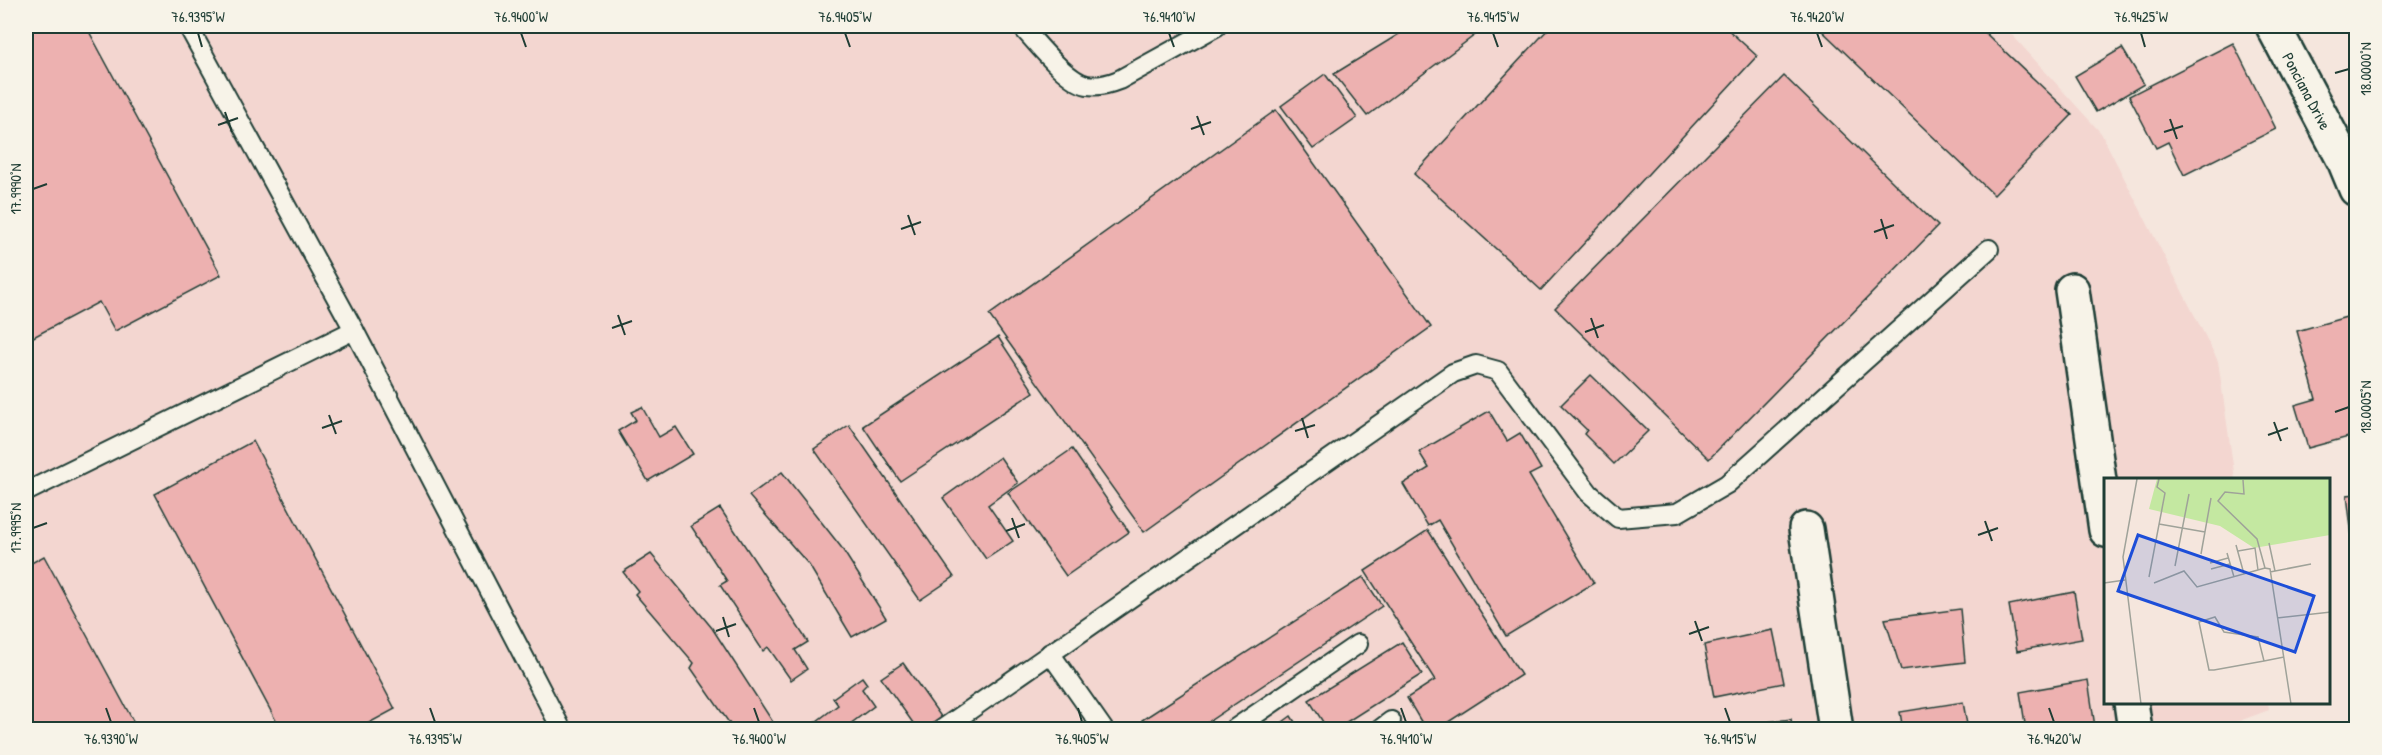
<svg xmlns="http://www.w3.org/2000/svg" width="2382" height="755" font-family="'Patrick Hand',sans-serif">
  <rect width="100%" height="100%" fill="#f5e6dd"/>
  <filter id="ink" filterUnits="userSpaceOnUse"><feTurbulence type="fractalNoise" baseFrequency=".0167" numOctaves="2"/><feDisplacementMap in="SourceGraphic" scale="12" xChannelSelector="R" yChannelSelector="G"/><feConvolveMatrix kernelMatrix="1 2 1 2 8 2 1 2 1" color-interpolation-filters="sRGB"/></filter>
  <g filter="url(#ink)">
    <!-- built -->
    <path fill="#f3d6d0" d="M 26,26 L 2004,26 L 2101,133 L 2218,361 L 2235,479 L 2106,479 L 2106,702 L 2268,702 L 2269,710 L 2215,730 L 26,729 Z"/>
    <!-- building -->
    <g fill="#edb1b0" stroke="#1f3d34" stroke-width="1.5">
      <path d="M 26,26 L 86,26 L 221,275 L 115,331 L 99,302 L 26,341 Z"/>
      <path d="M 1412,26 L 1487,26 L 1367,116 L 1334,74 Z"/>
      <path d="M 1551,26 L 1724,26 L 1757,56 L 1541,290 L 1414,174 Z"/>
      <path d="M 1817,26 L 1978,26 L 2072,115 L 1994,195 Z"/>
      <path d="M 2233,43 L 2276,129 L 2184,175 L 2168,142 L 2156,148 L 2129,96 Z"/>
      <path d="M 2122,48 L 2144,84 L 2096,112 L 2075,76 Z"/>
      <path d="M 1325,74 L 1357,118 L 1313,149 L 1281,106 Z"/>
      <path d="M 1784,76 L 1938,226 L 1709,459 L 1555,308 Z"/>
      <path d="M 1276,110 L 1431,327 L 1144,532 L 989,315 Z"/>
      <path d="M 2350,316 L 2354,331 L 2356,330 L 2356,435 L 2308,448 L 2295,405 L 2316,399 L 2297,331 Z"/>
      <path d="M 998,337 L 1034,392 L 900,481 L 863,426 Z"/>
      <path d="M 1591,375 L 1648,431 L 1614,464 L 1584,434 L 1587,430 L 1561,405 Z"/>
      <path d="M 642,407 L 659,437 L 676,427 L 693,454 L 648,481 L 618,431 L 636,420 L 631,412 Z"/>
      <path d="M 1489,411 L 1507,441 L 1520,433 L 1541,469 L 1529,475 L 1594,583 L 1506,636 L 1438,520 L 1428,526 L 1403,484 L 1429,468 L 1419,452 Z"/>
      <path d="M 849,425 L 954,577 L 920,600 L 814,449 Z"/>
      <path d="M 253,441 L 395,709 L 356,730 L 281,730 L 155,494 Z"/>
      <path d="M 1072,449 L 1129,532 L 1066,576 L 1008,493 Z"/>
      <path d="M 1000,457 L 1018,483 L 988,505 L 1013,541 L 986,559 L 943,498 Z"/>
      <path d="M 782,472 L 841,547 L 886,618 L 852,637 L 809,565 L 749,496 Z"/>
      <path d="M 2356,494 L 2356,570 L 2347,495 Z"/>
      <path d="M 720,508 L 808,642 L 795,650 L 807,669 L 791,680 L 768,647 L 763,651 L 720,585 L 727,581 L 691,526 Z"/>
      <path d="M 1428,530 L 1521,675 L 1436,730 L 1426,730 L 1407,698 L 1435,680 L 1365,571 Z"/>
      <path d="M 651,554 L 712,628 L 778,730 L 734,730 L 691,668 L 694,663 L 635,594 L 638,591 L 623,572 Z"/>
      <path d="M 44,556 L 138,730 L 26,730 L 26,566 Z"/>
      <path d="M 1363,577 L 1382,606 L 1196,730 L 1149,730 L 1142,720 Z"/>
      <path d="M 2074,592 L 2082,639 L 2017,651 L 2009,605 Z"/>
      <path d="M 1960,609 L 1965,662 L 1901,670 L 1885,619 Z"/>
      <path d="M 1773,630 L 1784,683 L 1714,697 L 1704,645 Z"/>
      <path d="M 1402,642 L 1422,674 L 1334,730 L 1328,730 L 1309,700 Z"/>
      <path d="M 903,663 L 942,718 L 926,730 L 918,730 L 881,678 Z"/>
      <path d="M 862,677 L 867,684 L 862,689 L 874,706 L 842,730 L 812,730 L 809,727 L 838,705 L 833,698 Z"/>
      <path d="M 2088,680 L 2095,727 L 2081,730 L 2026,730 L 2020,692 Z"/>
      <path d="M 1963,702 L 1968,730 L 1903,730 L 1900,712 Z"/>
      <path d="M 1291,716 L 1300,730 L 1272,730 Z"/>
      <path d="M 1791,719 L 1793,730 L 1725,730 L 1725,727 Z"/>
      <path d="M 2356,720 L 2356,730 L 2340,730 L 2340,722 Z"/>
    </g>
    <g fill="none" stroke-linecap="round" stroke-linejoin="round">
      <defs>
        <g id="service">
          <path d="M 188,26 L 354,330 L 562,730"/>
          <path d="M 1021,26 C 1036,42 1066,81 1087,85 C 1098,87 1109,84 1119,80 L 1217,26"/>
          <path d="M 26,492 L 354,330"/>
          <path d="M 1050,653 L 1104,730"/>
          <path d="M 941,730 L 1453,373 L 1476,365 L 1498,371 L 1589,493 L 1618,518 L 1677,513 L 1727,484 L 1989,249"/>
          <path d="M 1233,730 L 1358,644"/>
          <path d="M 1379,730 L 1391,721"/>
        </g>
        <g id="minor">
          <path d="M 2273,26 L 2344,160 L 2356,189"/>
          <path d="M 2072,290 L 2106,530"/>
          <path d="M 1806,529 L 1836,730"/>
          <path d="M 2131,702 L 2135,730"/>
        </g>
      </defs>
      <!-- service casing -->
      <use href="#service" stroke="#1f3d34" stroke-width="22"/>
      <!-- minor casing -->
      <use href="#minor" stroke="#1f3d34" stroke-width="38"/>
      <!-- service -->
      <use href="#service" stroke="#f7f3e8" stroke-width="18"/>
      <!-- minor -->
      <use href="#minor" stroke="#f7f3e8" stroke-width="33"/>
    </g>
  </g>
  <!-- ticks -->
  <path fill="none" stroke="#1f3d34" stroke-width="2" d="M 198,33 L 202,47M 521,33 L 526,47M 845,33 L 850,47M 1169,33 L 1174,47M 1493,33 L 1498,47M 1817,33 L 1822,47M 2141,33 L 2145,47M 2335,73 L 2349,69M 225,112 L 232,132M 1197,116 L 1204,135M 2170,119 L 2177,139M 218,125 L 238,118M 1191,129 L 1211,122M 2164,132 L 2183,126M 33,189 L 47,184M 908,215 L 915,235M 1881,219 L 1887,239M 901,229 L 921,222M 1874,232 L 1894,225M 618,315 L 625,335M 1591,318 L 1598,338M 612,328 L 632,321M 1585,332 L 1604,325M 2335,412 L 2349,407M 329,415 L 336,434M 1302,418 L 1308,438M 2274,422 L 2281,441M 322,428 L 342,421M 1295,431 L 1315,425M 2268,435 L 2288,428M 1012,518 L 1019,538M 1985,521 L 1992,541M 33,528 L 47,523M 1006,531 L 1025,524M 1978,535 L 1998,528M 723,617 L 729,637M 1695,621 L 1702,641M 716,631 L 736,624M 1689,634 L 1709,627M 106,708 L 111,722M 430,708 L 435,722M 754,708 L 759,722M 1078,708 L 1082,722M 1401,708 L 1406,722M 1725,708 L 1730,722M 2049,708 L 2054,722"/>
  <g text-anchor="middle" stroke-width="5" stroke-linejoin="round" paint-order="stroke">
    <!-- street labels -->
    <g font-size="16" fill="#1f3d34" stroke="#f7f3e8">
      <text transform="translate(2307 91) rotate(62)" y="6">Ponciana Drive</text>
    </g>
  </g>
  <!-- overview -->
  <g transform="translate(2104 478)">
    <rect width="226" height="226" fill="#f5e6dd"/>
    <path d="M 53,1 L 226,1 L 226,57 L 150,70 L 116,48 L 45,31 Z" fill="#c4e8a1"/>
    <path fill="none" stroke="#9fa299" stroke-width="1.5" d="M 33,1 L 19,79 L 37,226M 139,2 L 140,16 L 121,14 L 114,23 L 153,61 L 161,90 L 166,91 L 187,226M 55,46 L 101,54M 165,65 L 171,93M 132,67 L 140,96M 134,73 L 151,70 L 154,92M 123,75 L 130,99M 97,76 L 107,20M 106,85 L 124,80M 71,88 L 85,16M 107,91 L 126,86M 166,94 L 207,86M 45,99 L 61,15 L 53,9 L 55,1M 0,105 L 21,102M 50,105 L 80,93 L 93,109 L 161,90M 173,140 L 227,134M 160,183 L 154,159 L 120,154 L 111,139 L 95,144 L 105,192 L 110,192 L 160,183 L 180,179"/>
    <path fill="#1d4ed8" fill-opacity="0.15" stroke="#1d4ed8" stroke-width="3" d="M 34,57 L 210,118 L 191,174 L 14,113 Z"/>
    <rect width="226" height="226" fill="none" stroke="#1f3d34" stroke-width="3"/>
  </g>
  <!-- margin -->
  <rect width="2382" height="755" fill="none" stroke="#f7f3e8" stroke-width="66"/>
  <rect x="33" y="33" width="2316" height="689" fill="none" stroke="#1f3d34" stroke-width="2"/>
  <g font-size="15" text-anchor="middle" fill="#1f3d34">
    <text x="198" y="22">76.9395°W</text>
    <text x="521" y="22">76.9400°W</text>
    <text x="845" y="22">76.9405°W</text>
    <text x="1169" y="22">76.9410°W</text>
    <text x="1493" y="22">76.9415°W</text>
    <text x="1817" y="22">76.9420°W</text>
    <text x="2141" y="22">76.9425°W</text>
    <text transform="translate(2366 69) rotate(-90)" y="5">18.0000°N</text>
    <text transform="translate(16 189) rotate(-90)" y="5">17.9990°N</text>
    <text transform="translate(2366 407) rotate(-90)" y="5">18.0005°N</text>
    <text transform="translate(16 528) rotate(-90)" y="5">17.9995°N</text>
    <text x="111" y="744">76.9390°W</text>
    <text x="435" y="744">76.9395°W</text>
    <text x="759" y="744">76.9400°W</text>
    <text x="1082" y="744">76.9405°W</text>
    <text x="1406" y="744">76.9410°W</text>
    <text x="1730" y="744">76.9415°W</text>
    <text x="2054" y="744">76.9420°W</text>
  </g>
</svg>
